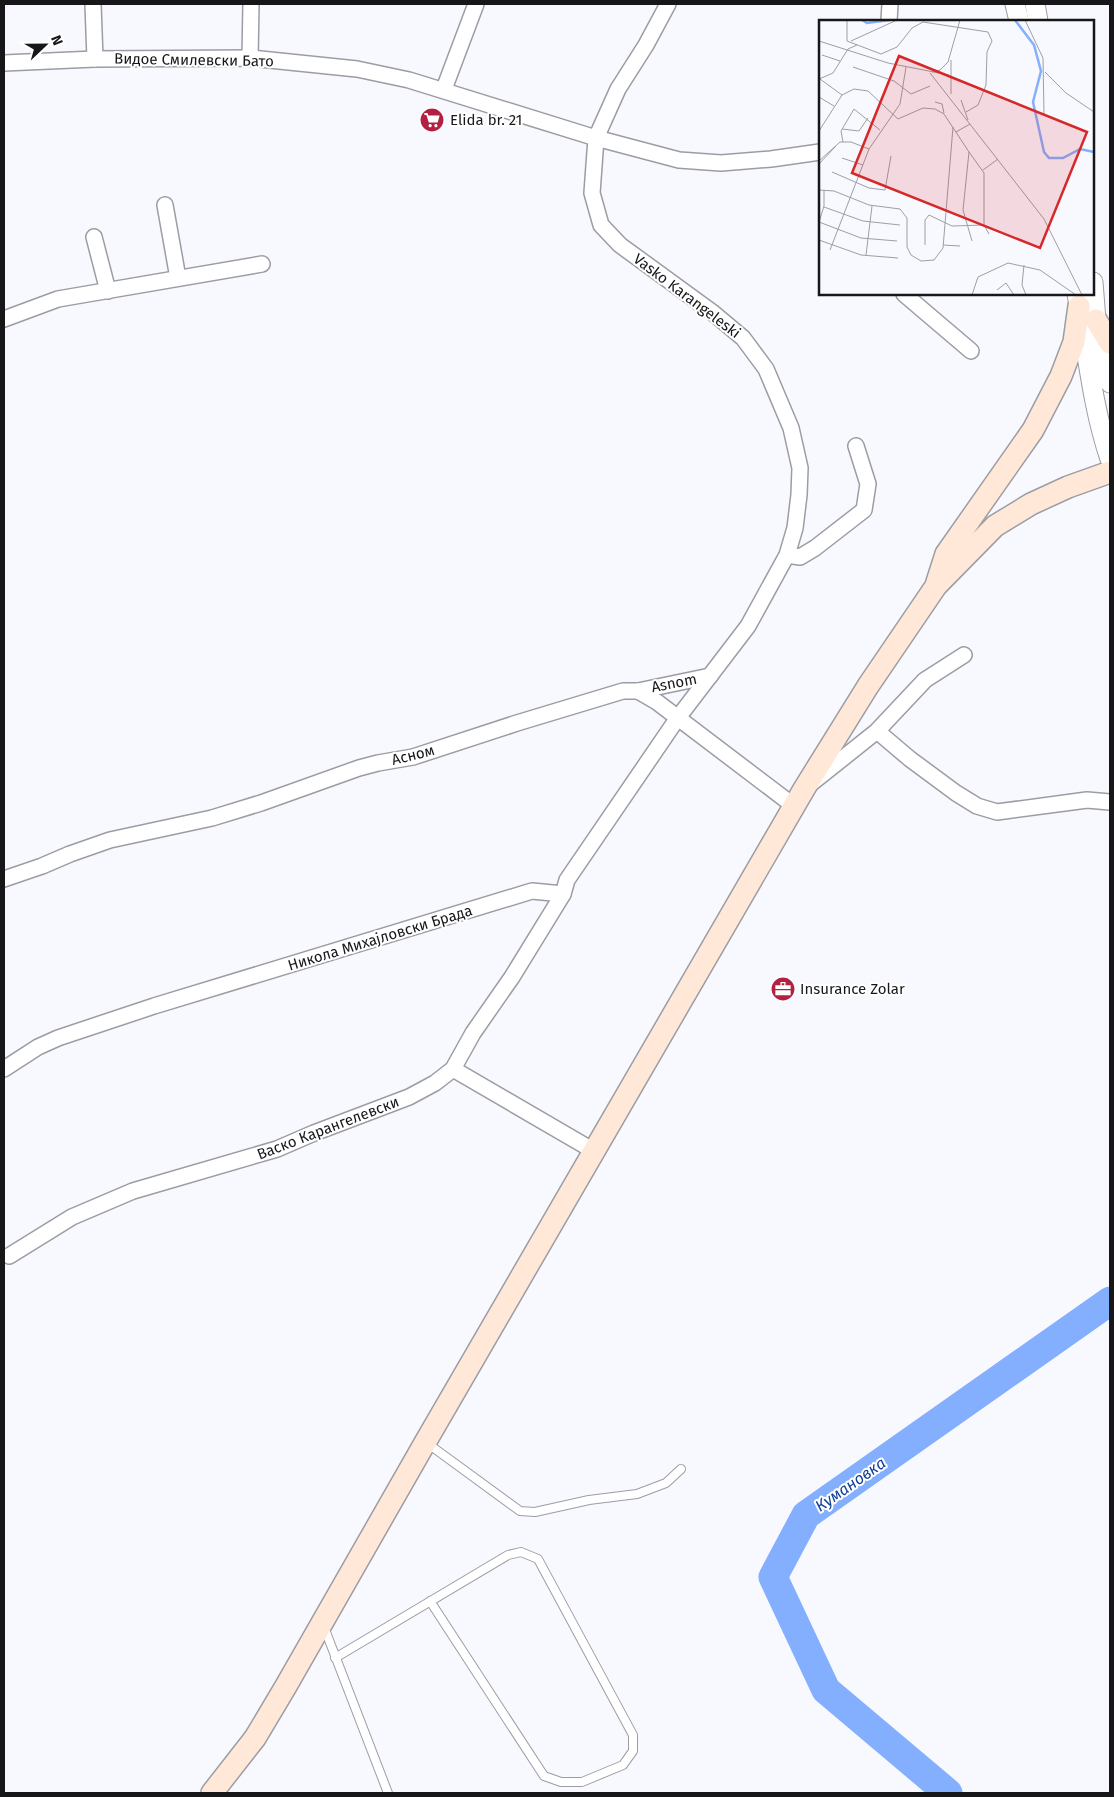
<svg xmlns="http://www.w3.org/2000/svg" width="1114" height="1797" font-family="'Fira Sans',sans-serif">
  <rect width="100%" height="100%" fill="#f8f8ff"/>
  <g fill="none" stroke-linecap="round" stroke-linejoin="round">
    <!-- river -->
    <path stroke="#83affe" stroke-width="29" d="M 948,1793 L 826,1690 L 773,1577 L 806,1515 L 1110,1301"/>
    <defs>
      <g id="service">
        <path d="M 427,1443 L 520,1511 L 535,1512 L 589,1500 L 637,1494 L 666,1483 L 681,1469"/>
        <path d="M 324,1627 L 388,1793"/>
        <path d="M 335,1658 L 508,1555 L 521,1552 L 538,1559 L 633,1735 L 633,1751 L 623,1765 L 582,1782 L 561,1782 L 544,1776 L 430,1601"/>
      </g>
      <g id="minor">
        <path d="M 93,4 L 95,59"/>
        <path d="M 889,21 L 890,4"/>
        <path d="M 250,58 L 251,4"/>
        <path d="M 4,63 L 95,59 L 250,58 L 357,69 L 409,80 L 596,138 L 679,160 L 721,163 L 771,159 L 820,152"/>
        <path d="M 444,89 L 476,4"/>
        <path d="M 165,205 L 178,278"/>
        <path d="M 94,237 L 108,291"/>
        <path d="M 904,294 L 971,351"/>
        <path d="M 4,319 L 58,299 L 262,264"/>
        <path d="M 787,555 L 800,557 L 815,548 L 864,510 L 868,484 L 856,446"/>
        <path d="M 638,691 L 657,702 L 794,806"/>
        <path d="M 877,731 L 910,759 L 956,793 L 977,806 L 997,812 L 1087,800 L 1110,802"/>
        <path d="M 813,782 L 877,731 L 925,680 L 964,655"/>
        <path d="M 4,879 L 42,866 L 70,854 L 110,840 L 212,818 L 261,803 L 359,768 L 378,763 L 413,757 L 517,723 L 623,691 L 638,691 L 710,676"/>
        <path d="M 4,1069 L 38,1047 L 58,1038 L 154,1006 L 532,891 L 563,894 L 567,880 L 677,719 L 748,626 L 787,555 L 795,528 L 799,495 L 800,468 L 791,428 L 766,369 L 743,338 L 712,312 L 620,245 L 601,225 L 592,193 L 596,138 L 618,89 L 646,45 L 668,4"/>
        <path d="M 453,1069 L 594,1151"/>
        <path d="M 9,1256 L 72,1217 L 133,1191 L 277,1149 L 314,1133 L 409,1097 L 435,1083 L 453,1069 L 473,1033 L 512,977 L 563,894"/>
      </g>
      <g id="tertiary">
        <path d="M 1015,4 L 1019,21"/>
        <path d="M 1035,4 L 1038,21"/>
        <path d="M 1093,282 L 1096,320 L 1110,383"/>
        <path d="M 1077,294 C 1087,349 1092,406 1110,459"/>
      </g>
      <g id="secondary">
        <path d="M 1096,320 L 1110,343"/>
        <path d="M 937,582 L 946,554 L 1033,430 L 1061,376 L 1074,342 L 1079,306"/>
        <path d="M 212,1793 L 255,1738 L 286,1686 L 426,1441 L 804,789 L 868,686 L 936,586 L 995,526 L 1031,504 L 1068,487 L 1110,472"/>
      </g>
    </defs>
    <!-- service casing -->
    <use href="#service" stroke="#9c9da4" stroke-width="10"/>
    <!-- minor casing -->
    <use href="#minor" stroke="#9c9da4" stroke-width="18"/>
    <!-- tertiary casing -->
    <use href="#tertiary" stroke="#9c9da4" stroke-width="21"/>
    <!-- secondary casing -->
    <use href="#secondary" stroke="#9c9da4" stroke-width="24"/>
    <!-- service -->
    <use href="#service" stroke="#fff" stroke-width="8"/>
    <!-- minor -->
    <use href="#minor" stroke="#fff" stroke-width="15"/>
    <!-- tertiary -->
    <use href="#tertiary" stroke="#fff" stroke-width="19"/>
    <!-- secondary -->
    <use href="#secondary" stroke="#ffe8d7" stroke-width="21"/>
  </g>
  <!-- icons -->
  <defs>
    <symbol id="supermarket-disc" viewBox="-11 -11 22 22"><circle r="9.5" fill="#b32142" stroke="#fff"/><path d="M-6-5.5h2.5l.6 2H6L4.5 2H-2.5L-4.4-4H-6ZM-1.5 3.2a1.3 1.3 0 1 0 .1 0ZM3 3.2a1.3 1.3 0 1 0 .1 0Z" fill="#fff"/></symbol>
    <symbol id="office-disc" viewBox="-11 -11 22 22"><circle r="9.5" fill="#b32142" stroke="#fff"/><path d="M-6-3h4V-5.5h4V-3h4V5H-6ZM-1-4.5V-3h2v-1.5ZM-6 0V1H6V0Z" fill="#fff"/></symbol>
  </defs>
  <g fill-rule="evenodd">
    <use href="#supermarket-disc" x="418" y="106" width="28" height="28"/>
    <use href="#office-disc" x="769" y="975" width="28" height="28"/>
  </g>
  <g text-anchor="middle" stroke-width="4" stroke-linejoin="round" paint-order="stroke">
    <!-- street labels -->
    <g font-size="15" fill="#17171a" stroke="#fff">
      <text transform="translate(194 60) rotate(1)" y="5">Видое Смилевски Бато</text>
      <text transform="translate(687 296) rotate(37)" y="5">Vasko Karangeleski</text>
      <text transform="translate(674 683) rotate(-11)" y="5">Asnom</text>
      <text transform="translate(413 755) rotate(-14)" y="5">Асном</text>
      <text transform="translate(380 938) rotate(-17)" y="5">Никола Михајловски Брада</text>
      <text transform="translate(328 1128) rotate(-21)" y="5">Васко Карангелевски</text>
    </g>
    <!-- poi labels -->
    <g font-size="15" fill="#17171a" stroke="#fff" text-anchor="start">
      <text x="450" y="125">Elida br. 21</text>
      <text x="800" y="994">Insurance Zolar</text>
    </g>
    <!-- water labels -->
    <g font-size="16" font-style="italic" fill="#103f98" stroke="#fff">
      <text transform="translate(850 1484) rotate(-35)" y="6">Кумановка</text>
    </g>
  </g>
  <!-- overview -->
  <g transform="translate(819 20)">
    <rect width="275" height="275" fill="#f8f8ff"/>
    <path fill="none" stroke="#83affe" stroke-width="2.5" d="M 43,0 L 48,3 L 71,0M 196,0 L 215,25 L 222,51 L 214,82 L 225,132 L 230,138 L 244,138 L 261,129 L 275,132"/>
    <path fill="none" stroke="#9e9ea3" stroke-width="1" d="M 28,0 L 28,21 L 62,34 L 78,27 L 93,8 L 104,2 L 169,12 L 173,21 L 168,32 L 167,65 L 159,85 L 147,92M 206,0 L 224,38 L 225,95M 0,21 L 69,43 L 130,55M 32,21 L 78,0M 3,35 L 21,41M 34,47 L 75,61 L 92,74 L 111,66M 113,52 L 121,50 L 129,42 L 141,0M 226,52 L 247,73 L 275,92M 111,53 L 225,199 L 263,275M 0,59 L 14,53 L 29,29 L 38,25M 1,59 L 23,75 L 35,69 L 49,71 L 79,99 L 104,88 L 116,89 L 125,94 L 150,132 L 144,190 L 153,221M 132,74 L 132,40M 0,77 L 15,86M 142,80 L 149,100M 116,82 L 123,84 L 125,93M 23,109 L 40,111 L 49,98M 0,111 L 23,75M 137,112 L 151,104M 24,122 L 22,111 L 35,89 L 61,110M 150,132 L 165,153 L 165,205M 23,138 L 44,145M 0,141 L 21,122 L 32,122 L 50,129M 0,144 L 17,126M 164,150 L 179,139M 13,152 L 50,168 L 66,170 L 72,136M 0,170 L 15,171 L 50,185 L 81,189 L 88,198 L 88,227 L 92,235 L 102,241 L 115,240 L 124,228 L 134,107M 5,187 L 44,201 L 81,205M 0,202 L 42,218 L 78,221M 0,202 L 5,186 L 5,170M 0,220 L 42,235 L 79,238M 106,225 L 106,200 L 110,195 L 133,206 L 165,205 L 170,214M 124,225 L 141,226M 11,230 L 50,129 L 81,84 L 87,47M 47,235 L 53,186M 205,245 L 203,265 L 207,275M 178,270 L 187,263 L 195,275M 153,275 L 159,257 L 189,243 L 221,250 L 257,275"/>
    <path fill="#d62828" fill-opacity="0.15" stroke="#d62828" stroke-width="2.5" d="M 80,36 L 268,112 L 221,228 L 33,153 Z"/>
    <rect width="275" height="275" fill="none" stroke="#17171a" stroke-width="2.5"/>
  </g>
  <!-- border -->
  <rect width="1114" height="1797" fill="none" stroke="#17171a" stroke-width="10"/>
  <!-- north arrow -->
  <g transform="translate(45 45) rotate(68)" stroke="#ffffff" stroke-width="4" paint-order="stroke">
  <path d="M0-4L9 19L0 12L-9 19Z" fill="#17171a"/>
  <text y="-8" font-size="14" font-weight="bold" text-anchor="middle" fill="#17171a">N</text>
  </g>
</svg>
